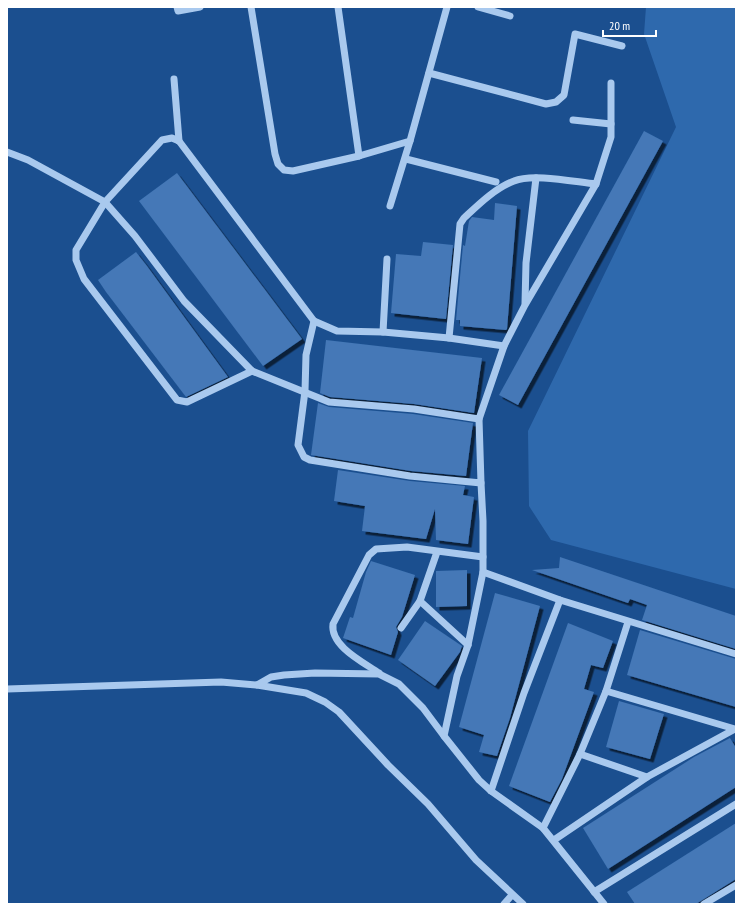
<svg xmlns="http://www.w3.org/2000/svg" width="743" height="911" font-family="'PT Sans Narrow',sans-serif">
  <defs>
    <filter id="shadow"><feDropShadow dx="3.5" dy="3.5" stdDeviation="0" flood-color="#0009"/></filter>
  </defs>
  <rect width="100%" height="100%" fill="#1b4f8f"/>
  <!-- green -->
  <path fill="#2e69ad" d="M 646,7 L 736,7 L 736,589 L 551,540 L 529,506 L 528,431 L 676,127 L 644,34 Z"/>
  <!-- building -->
  <g fill="#4478b7" filter="url(#shadow)">
    <path d="M 644,131 L 663,141 L 518,405 L 499,395 Z"/>
    <path d="M 177,173 L 302,339 L 263,366 L 139,201 Z"/>
    <path d="M 495,203 L 517,206 L 507,329 L 506,330 L 460,326 L 460,320 L 456,320 L 463,245 L 465,246 L 469,221 L 472,217 L 494,220 Z"/>
    <path d="M 423,242 L 453,245 L 446,319 L 391,313 L 396,254 L 421,256 Z"/>
    <path d="M 136,252 L 147,266 L 228,377 L 186,397 L 106,292 L 98,280 Z"/>
    <path d="M 326,340 L 482,358 L 474,413 L 414,404 L 330,397 L 320,393 Z"/>
    <path d="M 318,403 L 329,407 L 413,414 L 473,423 L 466,476 L 411,471 L 311,455 Z"/>
    <path d="M 338,470 L 410,481 L 465,486 L 463,495 L 474,497 L 468,544 L 436,540 L 435,509 L 426,539 L 362,531 L 365,506 L 334,501 Z"/>
    <path d="M 560,557 L 736,616 L 736,649 L 642,620 L 647,605 L 630,599 L 628,603 L 532,570 L 559,568 Z"/>
    <path d="M 371,561 L 415,575 L 402,617 L 396,627 L 398,632 L 391,655 L 343,638 L 350,617 L 353,618 L 366,572 Z"/>
    <path d="M 467,570 L 467,606 L 436,607 L 436,571 Z"/>
    <path d="M 495,593 L 540,606 L 510,718 L 497,756 L 479,752 L 484,735 L 459,727 Z"/>
    <path d="M 425,621 L 462,646 L 460,652 L 435,686 L 398,660 Z"/>
    <path d="M 568,623 L 613,641 L 603,668 L 591,665 L 584,689 L 594,692 L 562,779 L 550,802 L 509,786 Z"/>
    <path d="M 640,630 L 736,659 L 736,707 L 627,675 Z"/>
    <path d="M 619,701 L 664,714 L 650,759 L 606,747 Z"/>
    <path d="M 730,738 L 736,748 L 736,787 L 608,869 L 583,828 L 694,757 Z"/>
    <path d="M 736,823 L 736,879 L 696,904 L 635,904 L 627,892 Z"/>
  </g>
  <g fill="none" stroke-linecap="round" stroke-linejoin="round">
    <!-- minor -->
    <g stroke="#a9c9ee" stroke-width="7">
      <path d="M 177,7 L 178,11 L 200,7"/>
      <path d="M 251,7 L 275,154 L 278,164 L 284,170 L 293,171 L 359,156 L 410,141 L 447,7"/>
      <path d="M 338,7 L 359,156"/>
      <path d="M 478,7 L 510,16"/>
      <path d="M 429,73 L 546,104 L 556,102 L 564,95 L 575,34 L 622,46"/>
      <path d="M 174,79 L 179,141"/>
      <path d="M 573,120 L 611,124"/>
      <path d="M 7,152 L 28,160 L 105,202 L 135,236 L 184,301 L 252,371 L 329,402 L 414,409 L 479,419 L 504,346 L 525,305 L 596,184 L 611,137 L 611,83"/>
      <path d="M 406,159 L 496,182"/>
      <path d="M 390,206 L 410,141"/>
      <path d="M 525,303 L 526,263 L 536,178"/>
      <path d="M 314,321 L 337,331 L 383,332 L 449,338 L 504,346"/>
      <path d="M 383,332 L 387,259"/>
      <path d="M 449,338 L 460,224 L 464,218 C 478,205 495,188 514,181 C 533,173 575,182 596,184"/>
      <path d="M 252,371 L 187,402 L 177,400 L 84,279 L 76,260 L 76,250 L 105,202 L 162,140 L 172,138 L 179,141 L 314,321 L 306,355 L 305,391 L 298,445 L 304,457 L 310,460 L 410,476 L 481,483 L 479,419"/>
      <path d="M 481,483 L 483,521 L 483,572 L 468,645 L 457,676 L 444,736 L 479,780 L 491,791 L 543,828 L 604,904"/>
      <path d="M 437,552 L 420,601 L 468,645"/>
      <path d="M 483,572 L 560,600 L 736,654"/>
      <path d="M 401,628 L 420,601"/>
      <path d="M 379,673 C 363,662 330,646 333,624 L 369,555 L 376,549 L 407,547 L 483,557"/>
      <path d="M 257,685 L 306,693 L 325,702 L 339,712 L 388,765 L 428,804 L 476,860 L 523,904"/>
      <path d="M 7,689 L 221,682 L 257,685 L 271,677 L 284,675 L 315,673 L 379,674 L 399,684 L 423,708 L 444,736"/>
      <path d="M 580,754 L 647,777"/>
      <path d="M 491,791 L 524,693 L 560,600"/>
      <path d="M 543,828 L 580,754 L 606,691 L 628,622"/>
      <path d="M 554,840 L 647,777 L 735,729 L 606,691"/>
      <path d="M 594,892 L 736,804"/>
      <path d="M 504,904 L 512,895"/>
      <path d="M 704,904 L 736,885"/>
    </g>
  </g>
  <!-- border -->
  <rect width="743" height="911" fill="none" stroke="#ffffff" stroke-width="16"/>
  <!-- scale -->
  <path d="M603 30v6h53v-6" fill="none" stroke="#ffffff" stroke-width="2"/>
  <text x="609" y="30" font-size="12" fill="#ffffff" stroke="#1b4f8f" stroke-width="3" paint-order="stroke">20 m</text>
</svg>
